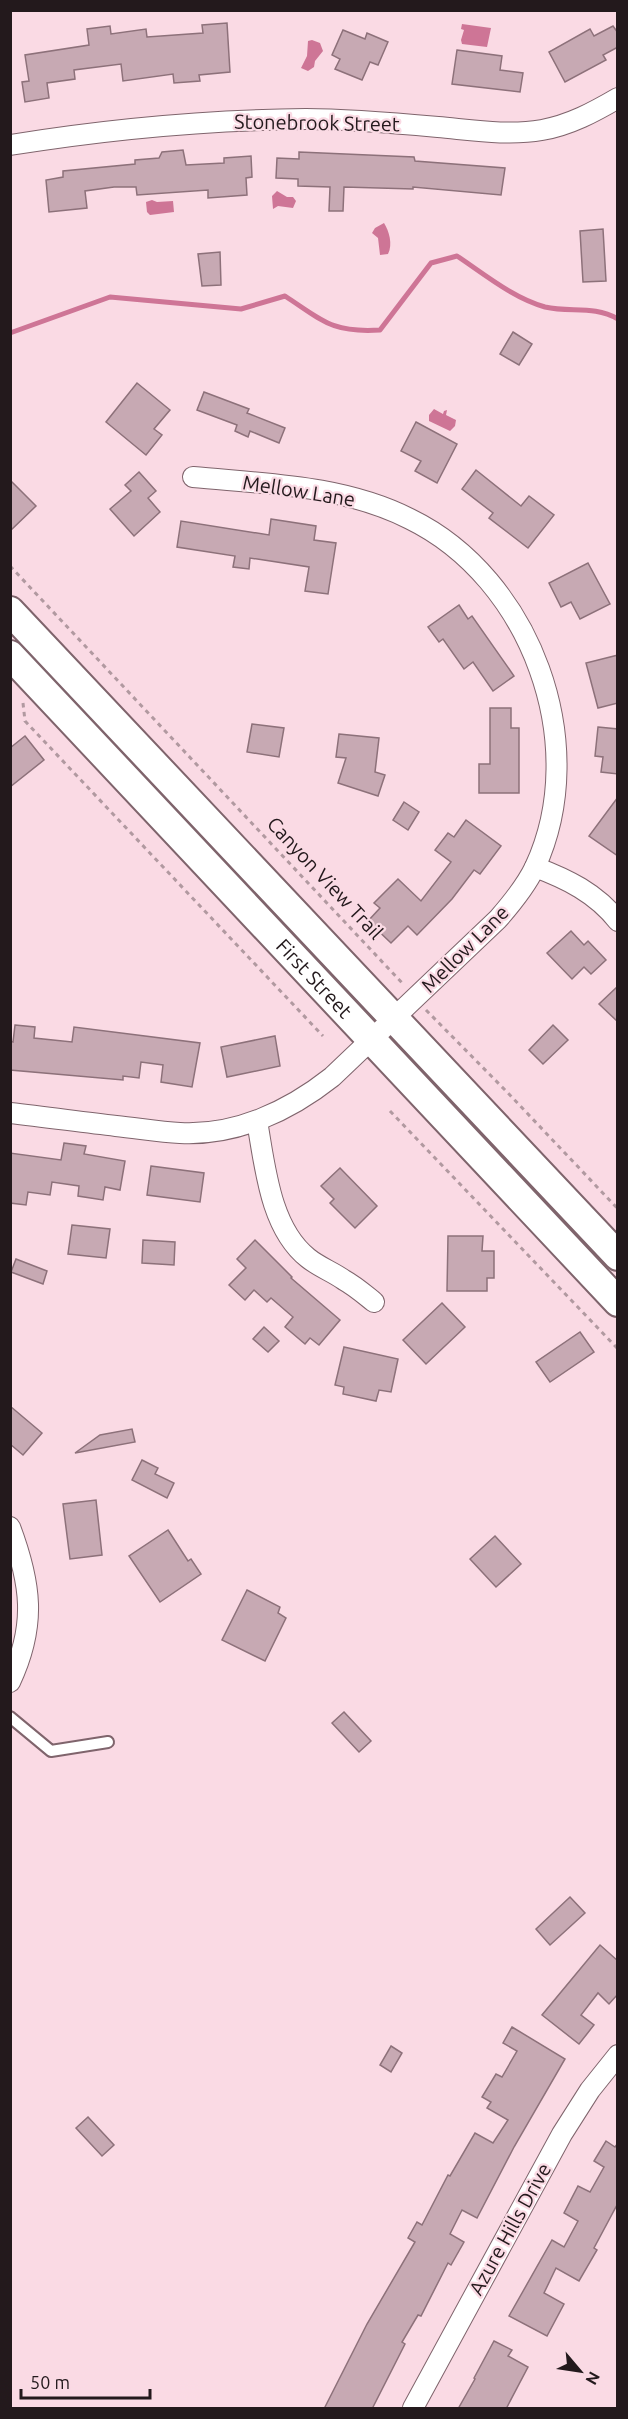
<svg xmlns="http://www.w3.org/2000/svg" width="628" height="2419" font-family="Ubuntu,sans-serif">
  <rect width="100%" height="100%" fill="#fadae4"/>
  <!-- water -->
  <g fill="#ce7596">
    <path d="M 462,24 L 491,28 L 487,47 L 462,44 L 461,40 L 464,30 L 461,29 Z"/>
    <path d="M 312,40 L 320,43 L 323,51 L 315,61 L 314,67 L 308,71 L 301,68 L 307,56 L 308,41 Z"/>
    <path d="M 277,191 L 287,197 L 293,197 L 296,201 L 293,208 L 278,206 L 273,209 L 272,196 Z"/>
    <path d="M 152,200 L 157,202 L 173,201 L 174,212 L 150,215 L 147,212 L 146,202 Z"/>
    <path d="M 384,223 C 389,231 393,244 388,254 L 380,255 L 378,238 L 372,233 L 375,228 Z"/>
    <path d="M 434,409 L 443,414 L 444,411 L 447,410 L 446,415 L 456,420 L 455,426 L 450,431 L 429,421 L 429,415 Z"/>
  </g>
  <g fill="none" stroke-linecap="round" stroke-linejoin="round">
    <!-- stream -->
    <path stroke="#ce7596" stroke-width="5" d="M 10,333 L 110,297 L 241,309 L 285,296 C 323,321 332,333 380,330 L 431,263 L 457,256 C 484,274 513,298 545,307 C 571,313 593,305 618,319"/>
  </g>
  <!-- building -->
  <g fill="#c7a9b3" stroke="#8d717a" stroke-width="1.5">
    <path d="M 227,23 L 230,72 L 199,75 L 200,81 L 174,83 L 173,74 L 123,81 L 121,64 L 74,70 L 75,79 L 47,83 L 49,98 L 25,102 L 22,82 L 29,81 L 25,55 L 89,45 L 87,29 L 110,26 L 111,34 L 146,29 L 147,37 L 203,33 L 202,25 Z"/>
    <path d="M 613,26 L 618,33 L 618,47 L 603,55 L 606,60 L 565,82 L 549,52 L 590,29 L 594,36 Z"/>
    <path d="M 343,30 L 365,39 L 367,33 L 388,42 L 378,65 L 370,62 L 362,80 L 335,69 L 340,59 L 332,55 Z"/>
    <path d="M 457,50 L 502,56 L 500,70 L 523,73 L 520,92 L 452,84 Z"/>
    <path d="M 183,150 L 186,165 L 224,163 L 224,158 L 251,156 L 252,177 L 246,178 L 247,195 L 208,198 L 208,190 L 137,195 L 136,187 L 114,187 L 85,191 L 87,208 L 49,212 L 46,180 L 63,177 L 63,171 L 135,164 L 135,160 L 159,158 L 162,152 Z"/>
    <path d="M 299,152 L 414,157 L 415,161 L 505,168 L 501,195 L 413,187 L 413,189 L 344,187 L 343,211 L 329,211 L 330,187 L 298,186 L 298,179 L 276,178 L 277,158 L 299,159 Z"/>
    <path d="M 603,229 L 606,281 L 583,282 L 580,231 Z"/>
    <path d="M 220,252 L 221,285 L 202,286 L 198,254 Z"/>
    <path d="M 513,332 L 532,344 L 519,365 L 500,354 Z"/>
    <path d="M 137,383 L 170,410 L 154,429 L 162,435 L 146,455 L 106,422 Z"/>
    <path d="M 204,392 L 249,409 L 247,413 L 285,428 L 279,443 L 250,431 L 248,437 L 235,431 L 237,425 L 197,410 Z"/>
    <path d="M 416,422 L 457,444 L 437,483 L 415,471 L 421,461 L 401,451 Z"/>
    <path d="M 476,470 L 521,506 L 529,496 L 554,515 L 528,548 L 489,518 L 493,513 L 462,489 Z"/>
    <path d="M 139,472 L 156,491 L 148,498 L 160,512 L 134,536 L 110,509 L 131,491 L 125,485 Z"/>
    <path d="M 10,480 L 36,506 L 10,531 Z"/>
    <path d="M 271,519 L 316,526 L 314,540 L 336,543 L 328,594 L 305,591 L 309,567 L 250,558 L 249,569 L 233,567 L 235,556 L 177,547 L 181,521 L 269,535 Z"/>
    <path d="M 588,563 L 610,604 L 580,619 L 571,602 L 561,607 L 549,583 Z"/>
    <path d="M 459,605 L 468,619 L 472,616 L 514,676 L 493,691 L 473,662 L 464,669 L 443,639 L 439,642 L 428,627 Z"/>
    <path d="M 618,655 L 618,703 L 598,708 L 586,663 Z"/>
    <path d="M 490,708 L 511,708 L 511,728 L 519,728 L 519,793 L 479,793 L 479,764 L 490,764 Z"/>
    <path d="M 252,724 L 284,728 L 279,757 L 247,752 Z"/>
    <path d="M 598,727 L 618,729 L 618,774 L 601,772 L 603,757 L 595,756 Z"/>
    <path d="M 339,734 L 379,738 L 375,772 L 385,775 L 378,796 L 338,783 L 346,758 L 336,757 Z"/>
    <path d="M 25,736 L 44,760 L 10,787 L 10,748 Z"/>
    <path d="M 618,797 L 618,856 L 589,836 Z"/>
    <path d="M 404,802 L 419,812 L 408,830 L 393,820 Z"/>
    <path d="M 466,820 L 501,846 L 480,874 L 474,870 L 452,899 L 417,935 L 408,926 L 391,943 L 368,921 L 380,908 L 374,903 L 398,879 L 421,901 L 451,862 L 435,850 L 448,833 L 454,837 Z"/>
    <path d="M 571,931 L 584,945 L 588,941 L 606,960 L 591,974 L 584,967 L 572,979 L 547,953 Z"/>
    <path d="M 618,986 L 618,1022 L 599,1004 Z"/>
    <path d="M 15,1025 L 35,1027 L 34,1038 L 72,1042 L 74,1027 L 200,1043 L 192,1087 L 161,1082 L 163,1065 L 141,1062 L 139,1078 L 123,1076 L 123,1080 L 10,1070 L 10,1041 L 13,1042 Z"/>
    <path d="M 553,1025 L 568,1040 L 543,1064 L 529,1050 Z"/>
    <path d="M 275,1036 L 280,1066 L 227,1077 L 221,1047 Z"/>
    <path d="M 64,1143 L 86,1146 L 84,1154 L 125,1161 L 120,1190 L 105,1187 L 103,1200 L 78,1196 L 79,1186 L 52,1182 L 50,1195 L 28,1192 L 26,1205 L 10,1203 L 10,1153 L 61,1160 Z"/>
    <path d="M 151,1166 L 204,1173 L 200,1202 L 147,1195 Z"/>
    <path d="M 340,1168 L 377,1206 L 355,1228 L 330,1203 L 334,1199 L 321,1186 Z"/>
    <path d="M 72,1225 L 110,1229 L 106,1258 L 68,1254 Z"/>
    <path d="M 448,1236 L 483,1236 L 482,1251 L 494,1251 L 494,1278 L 487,1278 L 487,1291 L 447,1291 Z"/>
    <path d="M 143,1240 L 175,1242 L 174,1265 L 142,1263 Z"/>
    <path d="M 255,1240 L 292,1277 L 291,1278 L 340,1320 L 319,1345 L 310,1338 L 305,1344 L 285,1327 L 293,1317 L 271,1298 L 267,1302 L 254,1290 L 245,1300 L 229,1285 L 246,1268 L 237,1259 Z"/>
    <path d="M 16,1259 L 47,1271 L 43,1284 L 11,1272 Z"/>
    <path d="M 442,1303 L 465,1327 L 426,1364 L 403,1340 Z"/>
    <path d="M 264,1327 L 279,1341 L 268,1352 L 253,1339 Z"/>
    <path d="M 580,1332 L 594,1352 L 550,1382 L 536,1362 Z"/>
    <path d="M 344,1347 L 398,1359 L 391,1392 L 379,1390 L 376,1401 L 343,1394 L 344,1387 L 335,1385 Z"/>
    <path d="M 10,1406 L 42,1433 L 23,1455 L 10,1444 Z"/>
    <path d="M 132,1429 L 135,1442 L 75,1453 L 100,1435 Z"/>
    <path d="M 142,1460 L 158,1468 L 155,1474 L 174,1483 L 167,1498 L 132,1480 Z"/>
    <path d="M 96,1500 L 102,1555 L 70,1559 L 63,1504 Z"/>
    <path d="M 168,1530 L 188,1561 L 191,1559 L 201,1574 L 160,1602 L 129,1556 Z"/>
    <path d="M 495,1536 L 521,1564 L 496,1587 L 470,1559 Z"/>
    <path d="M 247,1590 L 280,1607 L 278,1613 L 286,1618 L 265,1661 L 222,1640 Z"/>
    <path d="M 344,1712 L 371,1741 L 359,1752 L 332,1723 Z"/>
    <path d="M 570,1897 L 585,1913 L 550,1945 L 536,1929 Z"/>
    <path d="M 600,1945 L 618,1961 L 618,1994 L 609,2004 L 598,1993 L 581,2015 L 594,2025 L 579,2044 L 542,2015 Z"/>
    <path d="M 512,2027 L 565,2059 L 514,2147 L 477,2218 L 462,2210 L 450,2234 L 464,2242 L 451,2265 L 448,2263 L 421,2316 L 418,2315 L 402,2342 L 405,2344 L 372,2409 L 324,2409 L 367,2324 L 415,2242 L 408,2238 L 417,2222 L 422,2225 L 448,2175 L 450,2176 L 475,2133 L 493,2143 L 508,2120 L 487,2108 L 491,2102 L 482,2097 L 496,2074 L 502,2077 L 517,2051 L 503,2043 Z"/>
    <path d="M 391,2046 L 402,2053 L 391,2072 L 380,2065 Z"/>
    <path d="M 88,2117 L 114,2145 L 102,2156 L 76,2128 Z"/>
    <path d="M 606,2141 L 615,2147 L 618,2143 L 618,2203 L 594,2248 L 597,2250 L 579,2281 L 556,2268 L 544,2293 L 564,2304 L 547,2336 L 509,2316 L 552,2240 L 564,2247 L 578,2221 L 564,2213 L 578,2186 L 590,2192 L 604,2167 L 594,2161 Z"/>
    <path d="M 494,2341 L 512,2350 L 508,2356 L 528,2367 L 506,2409 L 458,2409 L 475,2379 L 474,2378 Z"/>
  </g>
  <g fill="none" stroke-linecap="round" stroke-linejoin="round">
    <defs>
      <path id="lane" d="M 10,1717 L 51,1751 L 108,1742"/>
      <g id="street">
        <path d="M 10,145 C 109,129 206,120 306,119 C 350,119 394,123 438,127 C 472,130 508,136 542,130 C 570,125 594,112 618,98"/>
        <path d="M 535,867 C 567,879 596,893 618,921"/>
        <path d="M 10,1113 C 46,1117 81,1122 116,1126 C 137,1128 159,1132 180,1133 C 236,1136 289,1111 332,1077 L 498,919 C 512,903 526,886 535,867 C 592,744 531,578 410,519 C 343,485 266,484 193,477"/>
        <path d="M 257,1121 C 265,1166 270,1228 308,1258 C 319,1267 333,1272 344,1280 C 355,1286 364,1294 374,1302"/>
        <path d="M 10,1527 C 31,1583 37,1625 10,1682"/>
        <path d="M 413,2408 L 562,2134 L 590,2090 L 618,2055"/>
      </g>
      <g id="secondary">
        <path d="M 10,611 L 618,1256"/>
        <path id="s1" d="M 10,655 L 618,1302"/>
      </g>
    </defs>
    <!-- lane casing -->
    <use href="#lane" stroke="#7f646c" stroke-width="14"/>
    <!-- street casing -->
    <use href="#street" stroke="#7f646c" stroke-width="22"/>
    <!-- secondary casing -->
    <use href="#secondary" stroke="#7f646c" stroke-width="32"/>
    <!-- path -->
    <g stroke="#b199a0" stroke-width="3" stroke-dasharray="4.5 4.5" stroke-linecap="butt">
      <path d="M 10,566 L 404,985"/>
      <path d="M 23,703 L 25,721 L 323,1036"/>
      <path d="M 426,1010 L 508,1093 L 618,1209"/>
      <path d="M 390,1111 L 618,1349"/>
    </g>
    <!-- lane -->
    <use href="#lane" stroke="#fff" stroke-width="10"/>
    <!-- street -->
    <use href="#street" stroke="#fff" stroke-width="20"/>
    <!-- secondary -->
    <use href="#secondary" stroke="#fff" stroke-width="28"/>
  </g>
  <g text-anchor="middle" stroke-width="4.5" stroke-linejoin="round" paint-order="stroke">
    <!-- street labels -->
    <g font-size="20" fill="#23191c" stroke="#fadae4">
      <text transform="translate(317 123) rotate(1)" y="7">Stonebrook Street</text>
      <text transform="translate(299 491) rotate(9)" y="7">Mellow Lane</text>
      <text transform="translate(325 878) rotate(47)" y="7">Canyon View Trail</text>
      <text transform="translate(465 949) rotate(-45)" y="7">Mellow Lane</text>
      <text dy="7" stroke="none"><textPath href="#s1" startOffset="444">First Street</textPath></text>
      <text transform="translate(510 2229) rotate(-61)" y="7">Azure Hills Drive</text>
    </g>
  </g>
  <!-- border -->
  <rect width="628" height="2419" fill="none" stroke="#23191c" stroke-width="24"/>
  <!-- north arrow -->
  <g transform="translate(580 2371) rotate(119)" stroke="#fadae4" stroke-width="4.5" paint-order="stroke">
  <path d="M0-4.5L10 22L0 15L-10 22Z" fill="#23191c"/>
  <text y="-9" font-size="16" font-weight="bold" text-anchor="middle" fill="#23191c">N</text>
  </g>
  <!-- scale -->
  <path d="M21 2389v9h129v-9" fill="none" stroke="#23191c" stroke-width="3"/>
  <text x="30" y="2389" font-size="18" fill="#23191c" stroke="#fadae4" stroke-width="4.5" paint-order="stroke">50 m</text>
</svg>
